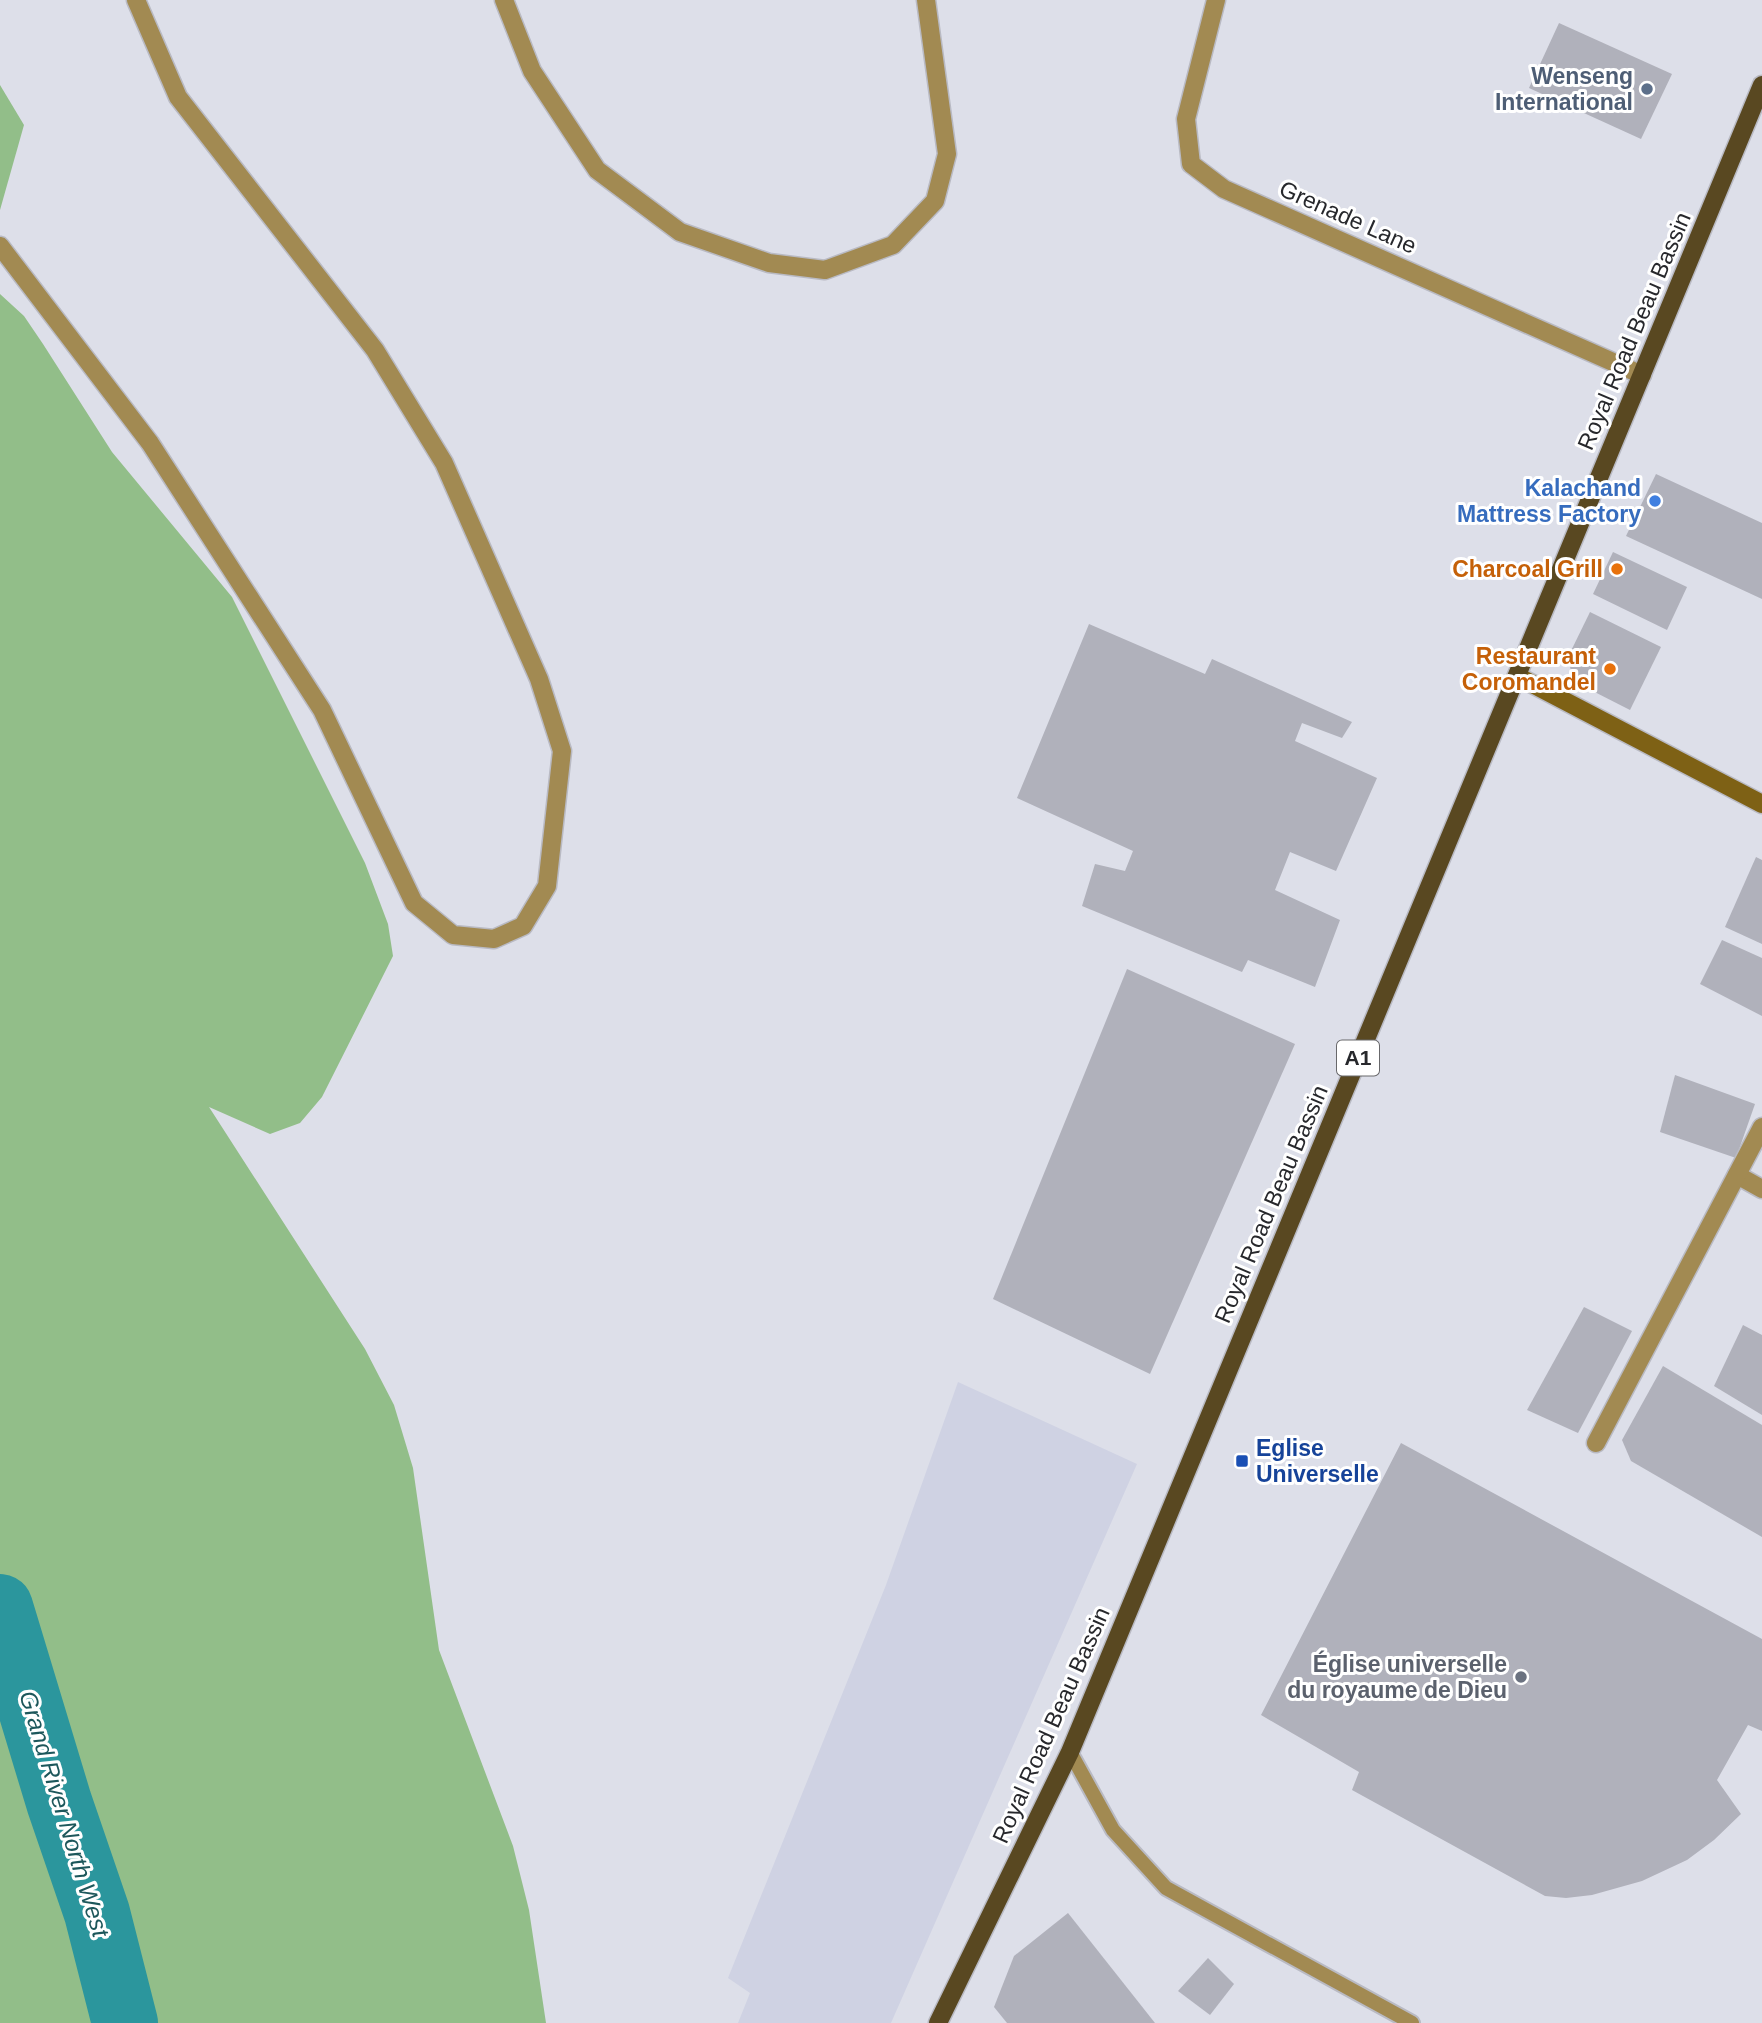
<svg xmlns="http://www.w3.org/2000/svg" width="1762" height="2023" font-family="Helvetica,sans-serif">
  <rect width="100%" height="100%" fill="#dddfe9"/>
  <!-- built -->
  <path fill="#cfd2e3" d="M 958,1382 L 1137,1464 L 891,2023 L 738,2023 L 750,1993 L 728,1978 L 886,1585 Z"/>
  <!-- green -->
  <g fill="#92be89">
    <path d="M 0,85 L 24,125 L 0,210 Z"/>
    <path d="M 0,294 L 24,316 L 43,344 L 112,452 L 232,597 L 365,863 L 388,924 L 393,956 L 322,1097 L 300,1123 L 270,1134 L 209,1107 L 365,1349 L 394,1405 L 413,1468 L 439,1650 L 513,1846 L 529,1910 L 546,2023 L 0,2023 Z"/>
  </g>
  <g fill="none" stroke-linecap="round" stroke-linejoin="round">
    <!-- river -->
    <path stroke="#2b969d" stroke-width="66" d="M 0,1607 L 59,1802 L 97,1913 L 125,2023"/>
  </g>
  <!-- building -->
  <g fill="#b0b1bb">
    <path d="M 1559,23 L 1672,74 L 1641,139 L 1529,88 Z"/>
    <path d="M 1656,474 L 1762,523 L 1762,599 L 1626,536 Z"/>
    <path d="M 1613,552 L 1687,587 L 1667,630 L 1593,594 Z"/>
    <path d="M 1590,612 L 1661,647 L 1630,710 L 1573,681 L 1568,657 Z"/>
    <path d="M 1089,624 L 1205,674 L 1212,659 L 1352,722 L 1342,738 L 1302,723 L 1295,741 L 1377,778 L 1336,871 L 1290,852 L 1275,890 L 1340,920 L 1315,987 L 1248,960 L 1242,972 L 1082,906 L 1095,864 L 1125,871 L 1133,851 L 1017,798 Z"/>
    <path d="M 1756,857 L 1762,860 L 1762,944 L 1725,927 Z"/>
    <path d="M 1722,940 L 1762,958 L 1762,1016 L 1700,984 Z"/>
    <path d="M 1127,969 L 1295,1044 L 1150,1374 L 993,1299 Z"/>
    <path d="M 1675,1075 L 1755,1104 L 1736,1158 L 1660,1132 Z"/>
    <path d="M 1584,1307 L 1632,1331 L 1578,1433 L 1527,1410 Z"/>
    <path d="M 1743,1325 L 1762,1335 L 1762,1415 L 1714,1386 Z"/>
    <path d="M 1663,1366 L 1762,1425 L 1762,1537 L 1631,1461 L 1622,1440 Z"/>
    <path d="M 1401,1443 L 1762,1639 L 1762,1731 L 1748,1725 L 1717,1780 L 1741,1814 L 1714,1840 L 1687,1860 L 1642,1881 L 1592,1895 L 1566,1898 L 1545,1896 L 1352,1790 L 1359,1772 L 1261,1715 Z"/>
    <path d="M 1068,1913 L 1155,2023 L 1007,2023 L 994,2007 L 1014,1956 Z"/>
    <path d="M 1208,1958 L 1234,1984 L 1210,2015 L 1178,1991 Z"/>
  </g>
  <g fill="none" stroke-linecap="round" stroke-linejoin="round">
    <defs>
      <path id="service" d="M 1070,1752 L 1113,1830 L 1166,1888 L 1412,2023"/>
      <g id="minor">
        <path d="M 504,0 L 532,71 L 597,170 L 680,232 L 769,263 L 825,270 L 893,245 L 935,201 L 947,154 L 926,0"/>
        <path d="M 1216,0 L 1186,119 L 1191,164 L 1224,189 L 1642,375"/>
        <path d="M 0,246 L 150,443 L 322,710 L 414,903 L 453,935 L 494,939 L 523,926 L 547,886 L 562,751 L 539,679 L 444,463 L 375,350 L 178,97 L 136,0"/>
        <path d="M 1737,1175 L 1762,1189"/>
        <path d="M 1596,1443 L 1762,1127"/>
      </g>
      <path id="secondary" d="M 1517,676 L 1762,804"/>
      <path id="primary" d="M 938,2023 L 1070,1752 L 1762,85"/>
    </defs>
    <!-- service casing -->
    <use href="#service" stroke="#b9bac3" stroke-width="18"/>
    <!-- minor casing -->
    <use href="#minor" stroke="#b9bac3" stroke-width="21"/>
    <!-- secondary casing -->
    <use href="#secondary" stroke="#b9bac3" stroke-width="21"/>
    <!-- primary casing -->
    <use href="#primary" stroke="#b9bac3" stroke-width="21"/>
    <!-- service -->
    <use href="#service" stroke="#a28a52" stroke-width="14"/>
    <!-- minor -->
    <use href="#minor" stroke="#a28a52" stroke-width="18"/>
    <!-- secondary -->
    <use href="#secondary" stroke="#7e6115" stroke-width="18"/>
    <!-- primary -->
    <use href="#primary" stroke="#594821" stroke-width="18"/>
  </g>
  <!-- markers -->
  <circle fill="#5c6f8a" stroke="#fff" stroke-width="2.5" cx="1647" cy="89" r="7"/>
  <circle fill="#3f7fe0" stroke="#fff" stroke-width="2.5" cx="1655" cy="501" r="7"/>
  <g fill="#e8710a" stroke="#fff" stroke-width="2.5">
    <circle cx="1617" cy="569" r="7"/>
    <circle cx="1610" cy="669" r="7"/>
  </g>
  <rect fill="#1a4fb4" stroke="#fff" stroke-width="2.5" x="1235" y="1454" width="14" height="14" rx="3.5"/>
  <circle fill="#6b7280" stroke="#fff" stroke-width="2.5" cx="1521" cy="1677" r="7"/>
  <g text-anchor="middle" stroke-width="6" stroke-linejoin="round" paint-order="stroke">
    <!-- shield labels -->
    <rect fill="#fff" stroke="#68686b" stroke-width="2" x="1337" y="1040.5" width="42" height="35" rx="5"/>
    <g font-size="21" font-weight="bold" fill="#27282c">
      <text x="1358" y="1065">A1</text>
    </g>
    <!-- service labels -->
    <g font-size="23" font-weight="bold" fill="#4e5e75" stroke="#fff" text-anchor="end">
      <text x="1633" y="84">Wenseng<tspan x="1633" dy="26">International</tspan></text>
    </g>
    <!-- street labels -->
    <g font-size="23" fill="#27282c" stroke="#fff">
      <text transform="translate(1348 217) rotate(24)" y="8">Grenade Lane</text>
      <text transform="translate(1634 331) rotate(-67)" y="8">Royal Road Beau Bassin</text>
      <text transform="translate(1271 1204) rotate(-67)" y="8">Royal Road Beau Bassin</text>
      <text transform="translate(1051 1725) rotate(-66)" y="8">Royal Road Beau Bassin</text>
    </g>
    <!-- shop labels -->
    <g font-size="23" font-weight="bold" fill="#366cbe" stroke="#fff" text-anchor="end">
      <text x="1641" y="496">Kalachand<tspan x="1641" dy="26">Mattress Factory</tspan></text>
    </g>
    <!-- food labels -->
    <g font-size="23" font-weight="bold" fill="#c56008" stroke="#fff" text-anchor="end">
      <text x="1603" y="577">Charcoal Grill</text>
      <text x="1596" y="664">Restaurant<tspan x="1596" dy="26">Coromandel</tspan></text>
    </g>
    <!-- transit labels -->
    <g font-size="23" font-weight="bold" fill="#164399" stroke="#fff" text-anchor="start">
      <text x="1256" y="1456">Eglise<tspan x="1256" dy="26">Universelle</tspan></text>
    </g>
    <!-- worship labels -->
    <g font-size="23" font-weight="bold" fill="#5b616d" stroke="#fff" text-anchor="end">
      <text x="1507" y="1672">Église universelle<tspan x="1507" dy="26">du royaume de Dieu</tspan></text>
    </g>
    <!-- water labels -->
    <g font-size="24" font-style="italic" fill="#1d575b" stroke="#fff">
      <text transform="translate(64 1814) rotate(73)" y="8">Grand River North West</text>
    </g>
  </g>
</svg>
